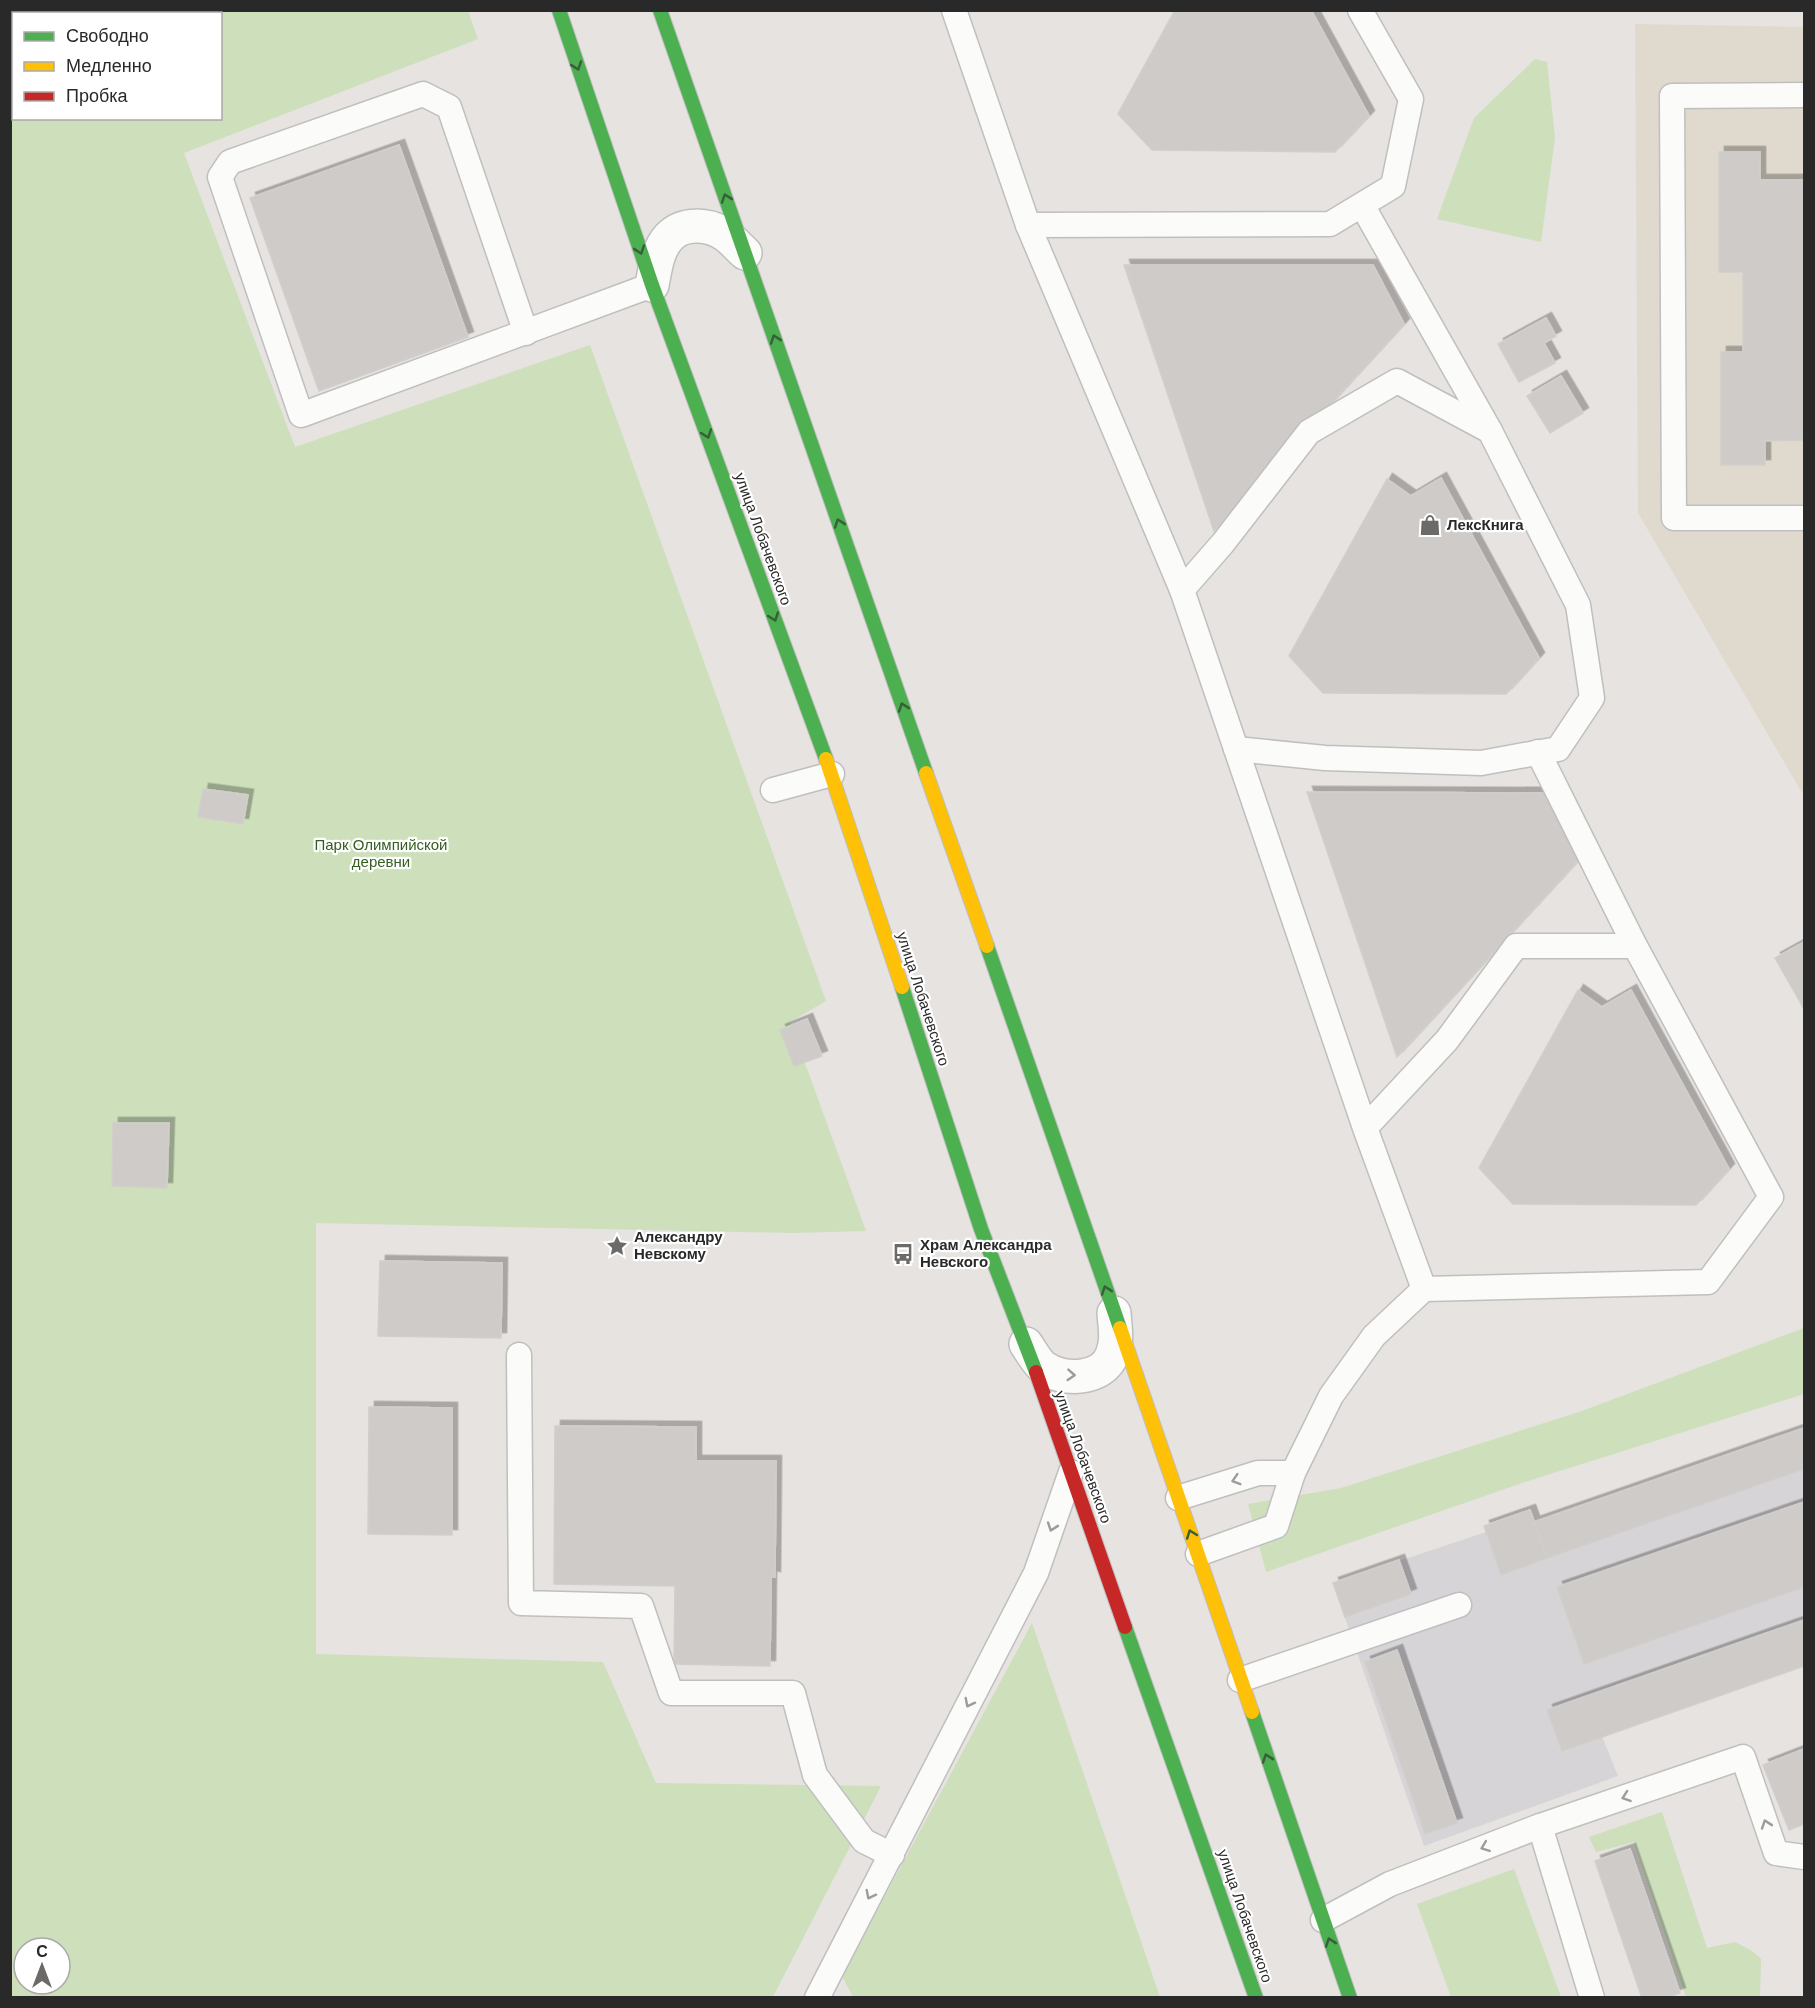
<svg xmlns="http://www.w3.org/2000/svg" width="1815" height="2008" font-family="Helvetica,sans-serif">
  <defs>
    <filter id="shadow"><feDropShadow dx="5.5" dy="-5.5" stdDeviation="0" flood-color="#0004"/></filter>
  </defs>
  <rect width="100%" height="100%" fill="#e6e3e0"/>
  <!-- industrial -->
  <path fill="#d6d4d7" d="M 1804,1428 L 1804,1666 L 1602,1736 L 1618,1776 L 1424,1846 L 1333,1583 L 1486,1532 L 1484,1526 L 1530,1510 L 1535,1521 Z"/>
  <!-- education -->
  <path fill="#e0d9ce" d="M 1635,24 L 1804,27 L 1804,796 L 1638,513 Z"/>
  <!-- green -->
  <g fill="#cddfbb" fill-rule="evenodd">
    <path d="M 11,11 L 468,11 L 478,39 L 184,153 L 295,447 L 590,345 L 826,1001 L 790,1022 L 866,1231 L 793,1233 L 316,1223 L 316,1654 L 603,1662 L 656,1783 L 881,1786 L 773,1997 L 11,1998 ZM 14,14 L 220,14 L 220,118 L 14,118 ZM 24,1948 L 60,1948 L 60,1984 L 24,1984 Z"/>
    <path d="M 1535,59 L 1547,62 L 1555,138 L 1541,242 L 1437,219 L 1474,118 Z"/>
    <path d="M 1804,1328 L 1804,1394 L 1522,1483 L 1266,1572 L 1248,1504 L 1341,1488 L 1579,1412 Z"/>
    <path d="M 1032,1623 L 1160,1997 L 853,1997 L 842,1976 Z"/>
    <path d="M 1662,1812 L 1707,1948 L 1735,1942 L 1752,1951 L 1761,1959 L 1760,1997 L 1686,1997 L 1634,1842 L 1596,1852 L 1589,1837 Z"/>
    <path d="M 1514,1869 L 1561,1997 L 1451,1997 L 1417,1904 Z"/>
  </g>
  <!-- building -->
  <g fill="#cecbc9" stroke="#d1cfcc" stroke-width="1.5" filter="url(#shadow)">
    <path d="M 1175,10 L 1311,10 L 1369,116 L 1335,152 L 1152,150 L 1118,114 Z"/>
    <path d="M 399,145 L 468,337 L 319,391 L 250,198 Z"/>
    <path d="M 1719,152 L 1760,152 L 1760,180 L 1804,180 L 1804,440 L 1765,441 L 1765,465 L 1721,465 L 1721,352 L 1743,352 L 1743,272 L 1719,272 Z"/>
    <path d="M 1124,265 L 1373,265 L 1404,324 L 1214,531 Z"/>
    <path d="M 1546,318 L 1556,336 L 1544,343 L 1555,363 L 1519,382 L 1498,344 Z"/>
    <path d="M 1561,376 L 1583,413 L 1550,433 L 1527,396 Z"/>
    <path d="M 1441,478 L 1539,658 L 1506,694 L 1323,693 L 1289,656 L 1387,479 L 1411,496 Z"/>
    <path d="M 203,789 L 248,795 L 243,824 L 198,817 Z"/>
    <path d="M 1307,792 L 1556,793 L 1586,852 L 1397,1057 Z"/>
    <path d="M 1804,942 L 1804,1009 L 1775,958 Z"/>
    <path d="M 1578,990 L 1602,1007 L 1631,990 L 1729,1169 L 1696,1205 L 1513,1204 L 1479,1168 Z"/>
    <path d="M 807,1019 L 822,1056 L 794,1066 L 780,1030 Z"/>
    <path d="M 113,1123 L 169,1123 L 167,1188 L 112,1186 Z"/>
    <path d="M 380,1261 L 502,1263 L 501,1338 L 378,1336 Z"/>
    <path d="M 369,1407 L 452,1408 L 452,1535 L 368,1534 Z"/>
    <path d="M 555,1426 L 696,1427 L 696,1461 L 776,1461 L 775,1577 L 771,1576 L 770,1666 L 674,1664 L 675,1586 L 554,1584 Z"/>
    <path d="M 1804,1428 L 1804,1469 L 1547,1558 L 1534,1522 Z"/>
    <path d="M 1804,1502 L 1804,1587 L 1584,1664 L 1557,1587 Z"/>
    <path d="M 1530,1510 L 1547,1558 L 1501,1575 L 1484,1526 Z"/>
    <path d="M 1399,1560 L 1411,1594 L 1345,1617 L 1333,1583 Z"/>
    <path d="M 1804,1620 L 1804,1666 L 1562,1751 L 1547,1710 Z"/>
    <path d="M 1397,1650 L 1457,1823 L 1425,1834 L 1365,1662 Z"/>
    <path d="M 1804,1749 L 1804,1824 L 1789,1830 L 1763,1765 Z"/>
    <path d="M 1630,1849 L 1680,1993 L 1665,1998 L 1642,1998 L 1595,1861 Z"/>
  </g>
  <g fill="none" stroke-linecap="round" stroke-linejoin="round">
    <defs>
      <g id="lane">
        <path d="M 954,10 L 1028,225 L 1182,590 L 1365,1128 L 1424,1289 L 1708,1282 L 1771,1197 L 1635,946 L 1516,946 L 1447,1040 L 1365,1128"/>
        <path d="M 1804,95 L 1672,96 L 1674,518 L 1804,518"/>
        <path d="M 1362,205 L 1490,431"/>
        <path d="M 1028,225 L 1330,224 L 1393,186 L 1411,99 L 1360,10"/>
        <path d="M 526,333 L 449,107 L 423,94 L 230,162 L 220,177 L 301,415 L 652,285"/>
        <path d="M 1182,590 L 1223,543 L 1309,432 L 1397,381 L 1490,431 L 1578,605 L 1592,698 L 1558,749 L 1481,763 L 1325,758 L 1236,749"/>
        <path d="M 1538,752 L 1635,946"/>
        <path d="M 773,790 L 832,774"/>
        <path d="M 519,1355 L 521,1603 L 641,1606 L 671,1693 L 793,1693 L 815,1775 L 864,1841 L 892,1855"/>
        <path d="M 1178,1498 L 1258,1473 L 1293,1473"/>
        <path d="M 1198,1554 L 1276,1526 L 1293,1473 L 1331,1396 L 1374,1336 L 1424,1289"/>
        <path d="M 1240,1680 L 1459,1605"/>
        <path d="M 1540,1826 L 1592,1998"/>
        <path d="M 1323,1920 L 1390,1884 L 1540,1826 L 1743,1757 L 1776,1853 L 1804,1857"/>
        <path d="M 817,1998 L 1036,1573 L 1071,1472"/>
      </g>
      <g id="street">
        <path d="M 652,285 C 655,270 657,250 669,237 C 683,222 708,224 724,234 C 732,239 738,247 745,253"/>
        <path d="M 1026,1344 C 1031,1351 1036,1361 1043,1367 C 1063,1382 1103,1380 1112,1355 C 1118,1341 1115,1328 1114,1313"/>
      </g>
      <g id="fast">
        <path d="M 559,10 L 652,285 L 826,759"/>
        <path d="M 660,10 L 926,773"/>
        <path d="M 987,946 L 1120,1328"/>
        <path d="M 902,987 L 981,1229 L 1036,1372"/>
        <path d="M 1125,1627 L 1256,1998"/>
        <path d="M 1252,1712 L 1350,1998"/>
      </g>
      <g id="slow">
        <path d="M 826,759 L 902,987"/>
        <path d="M 926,773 L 987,946"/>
        <path d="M 1120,1328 L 1252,1712"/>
      </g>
      <path id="jam" d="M 1036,1372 L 1125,1627"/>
    </defs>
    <!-- lane casing -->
    <use href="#lane" stroke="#c0bfc0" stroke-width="27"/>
    <!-- street casing -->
    <use href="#street" stroke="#c0bfc0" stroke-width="36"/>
    <!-- fast casing -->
    <use href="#fast" stroke="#c0bfc0" stroke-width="16"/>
    <!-- slow casing -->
    <use href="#slow" stroke="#c0bfc0" stroke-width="16"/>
    <!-- jam casing -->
    <use href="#jam" stroke="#c0bfc0" stroke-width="16"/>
    <!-- lane -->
    <use href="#lane" stroke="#fbfbfa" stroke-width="24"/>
    <!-- street -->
    <use href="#street" stroke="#fbfbfa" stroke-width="33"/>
    <!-- fast -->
    <use href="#fast" stroke="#4caf50" stroke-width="14"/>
    <!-- slow -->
    <use href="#slow" stroke="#ffc107" stroke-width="14"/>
    <!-- jam -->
    <use href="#jam" stroke="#c62828" stroke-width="14"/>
  </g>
  <!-- one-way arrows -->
  <defs><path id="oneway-chevron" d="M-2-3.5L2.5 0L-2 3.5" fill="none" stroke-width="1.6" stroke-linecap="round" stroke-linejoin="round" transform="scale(1.5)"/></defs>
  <g stroke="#375f39">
    <use href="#oneway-chevron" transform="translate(577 66) rotate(71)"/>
    <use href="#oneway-chevron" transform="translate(726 198) rotate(-109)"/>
    <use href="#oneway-chevron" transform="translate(640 250) rotate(71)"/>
    <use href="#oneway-chevron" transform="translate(775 339) rotate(-109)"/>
    <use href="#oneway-chevron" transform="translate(707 434) rotate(70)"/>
    <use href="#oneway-chevron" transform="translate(839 523) rotate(-109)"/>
    <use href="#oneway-chevron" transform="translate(774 617) rotate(70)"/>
    <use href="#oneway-chevron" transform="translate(903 707) rotate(-109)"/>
    <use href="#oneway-chevron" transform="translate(1106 1290) rotate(-109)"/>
    <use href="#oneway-chevron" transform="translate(1191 1534) rotate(-110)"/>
    <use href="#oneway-chevron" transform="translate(1267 1758) rotate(-109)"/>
    <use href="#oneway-chevron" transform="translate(1330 1942) rotate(-109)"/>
  </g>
  <g stroke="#9c9c9c">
    <use href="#oneway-chevron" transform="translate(1071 1375) rotate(4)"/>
    <use href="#oneway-chevron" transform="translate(1236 1480) rotate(163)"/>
    <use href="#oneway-chevron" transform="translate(1052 1527) rotate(109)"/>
    <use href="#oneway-chevron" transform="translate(969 1703) rotate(117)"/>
    <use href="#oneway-chevron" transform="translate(1626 1797) rotate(161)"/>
    <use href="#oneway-chevron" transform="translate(1766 1824) rotate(-109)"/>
    <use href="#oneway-chevron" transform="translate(1485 1847) rotate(159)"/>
    <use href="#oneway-chevron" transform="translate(870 1895) rotate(117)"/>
  </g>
  <!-- icons -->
  <defs>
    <symbol id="shop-bare" viewBox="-9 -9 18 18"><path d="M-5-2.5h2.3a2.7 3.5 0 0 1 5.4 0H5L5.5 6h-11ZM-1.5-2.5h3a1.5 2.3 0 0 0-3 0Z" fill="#6b6a69" stroke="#fff" stroke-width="2.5" paint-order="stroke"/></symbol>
    <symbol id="sight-bare" viewBox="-9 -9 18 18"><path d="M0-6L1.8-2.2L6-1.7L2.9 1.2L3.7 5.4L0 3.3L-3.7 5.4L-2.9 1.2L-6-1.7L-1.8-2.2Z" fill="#6b6a69" stroke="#fff" stroke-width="2.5" paint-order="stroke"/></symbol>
    <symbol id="bus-bare" viewBox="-9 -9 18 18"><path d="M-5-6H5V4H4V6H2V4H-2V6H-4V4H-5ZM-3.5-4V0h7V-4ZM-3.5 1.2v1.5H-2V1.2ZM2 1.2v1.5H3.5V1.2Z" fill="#6b6a69" stroke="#fff" stroke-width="2.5" paint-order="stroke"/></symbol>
  </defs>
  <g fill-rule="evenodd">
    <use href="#shop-bare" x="1415" y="510" width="30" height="30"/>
    <use href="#sight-bare" x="602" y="1231" width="30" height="30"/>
    <use href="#bus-bare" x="888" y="1239" width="30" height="30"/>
  </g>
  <g text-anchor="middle" stroke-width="4.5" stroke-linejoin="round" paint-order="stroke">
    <!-- poi labels -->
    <g font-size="15" font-weight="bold" fill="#292929" stroke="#fff" text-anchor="start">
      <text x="1447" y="530">ЛексКнига</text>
      <text x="634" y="1242">Александру<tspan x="634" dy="17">Невскому</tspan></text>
      <text x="920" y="1250">Храм Александра<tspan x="920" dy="17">Невского</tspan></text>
    </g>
    <!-- street labels -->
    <g font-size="15" fill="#292929" stroke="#fff">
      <text transform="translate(763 539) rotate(70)" y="5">улица Лобачевского</text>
      <text transform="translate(923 999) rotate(72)" y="5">улица Лобачевского</text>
      <text transform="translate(1083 1457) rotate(70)" y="5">улица Лобачевского</text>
      <text transform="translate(1245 1916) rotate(71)" y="5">улица Лобачевского</text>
    </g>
    <!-- park labels -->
    <g font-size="15" fill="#335e20" stroke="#fff">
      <text x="381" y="850">Парк Олимпийской<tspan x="381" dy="17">деревни</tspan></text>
    </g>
  </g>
  <!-- border -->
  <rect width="1815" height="2008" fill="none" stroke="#292929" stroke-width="24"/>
  <!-- legend -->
  <rect x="12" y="12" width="210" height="108" fill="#ffffff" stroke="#a9a9a9" stroke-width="1.5"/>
  <rect x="24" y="32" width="30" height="9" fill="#4caf50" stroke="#a9a9a9" stroke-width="1.5"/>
  <text x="66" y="42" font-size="18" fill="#292929">Свободно</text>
  <rect x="24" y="62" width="30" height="9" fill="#ffc107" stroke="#a9a9a9" stroke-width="1.5"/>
  <text x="66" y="72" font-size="18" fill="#292929">Медленно</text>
  <rect x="24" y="92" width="30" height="9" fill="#c62828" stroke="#a9a9a9" stroke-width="1.5"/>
  <text x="66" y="102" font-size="18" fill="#292929">Пробка</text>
  <!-- north arrow -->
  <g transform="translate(42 1966)"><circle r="28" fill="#ffffff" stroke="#a9a9a9" stroke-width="1.5"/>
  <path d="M0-4.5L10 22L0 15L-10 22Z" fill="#6b6a69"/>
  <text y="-9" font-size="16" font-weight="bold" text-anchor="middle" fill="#292929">С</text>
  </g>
</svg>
